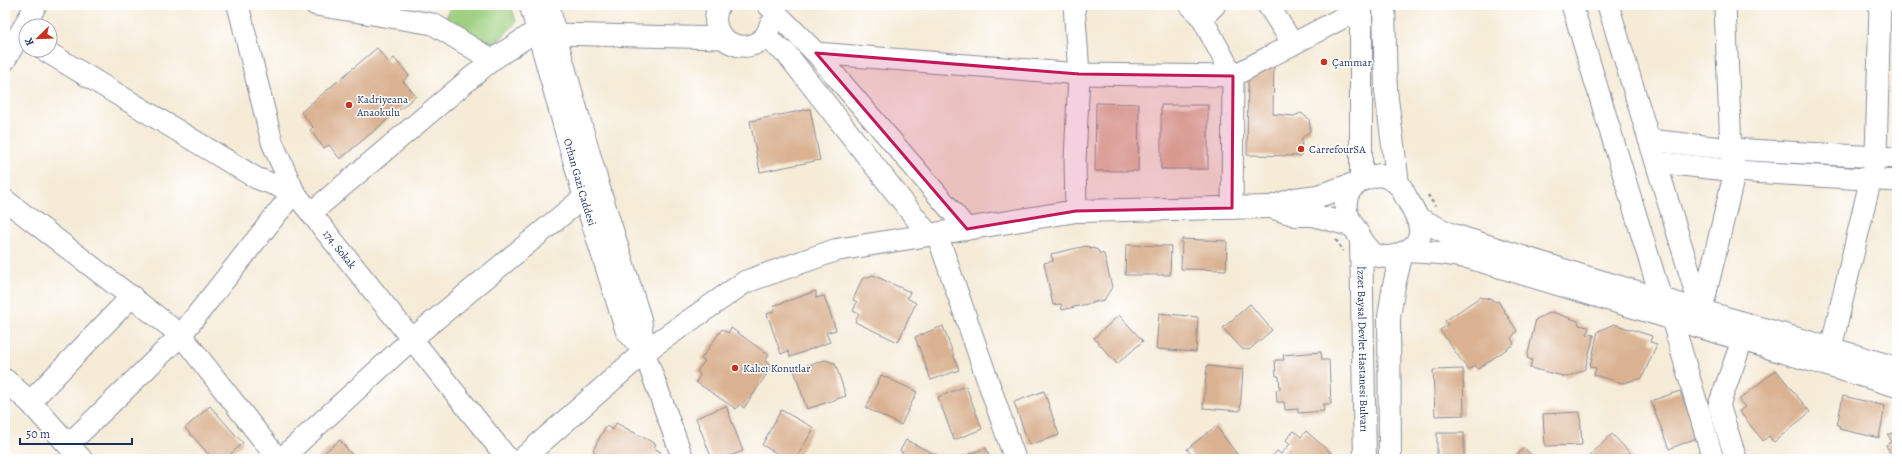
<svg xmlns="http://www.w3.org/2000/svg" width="1902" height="464" font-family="Alegreya,serif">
  <rect width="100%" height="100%" fill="#fff"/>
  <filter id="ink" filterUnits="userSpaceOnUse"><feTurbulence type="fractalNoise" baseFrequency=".025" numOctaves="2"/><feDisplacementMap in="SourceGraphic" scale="8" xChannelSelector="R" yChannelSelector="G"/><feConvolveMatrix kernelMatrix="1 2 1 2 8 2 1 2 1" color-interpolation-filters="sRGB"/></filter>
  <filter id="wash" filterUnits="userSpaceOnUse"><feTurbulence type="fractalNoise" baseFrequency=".012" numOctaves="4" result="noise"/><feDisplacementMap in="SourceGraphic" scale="16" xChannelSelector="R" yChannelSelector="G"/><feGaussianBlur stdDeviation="0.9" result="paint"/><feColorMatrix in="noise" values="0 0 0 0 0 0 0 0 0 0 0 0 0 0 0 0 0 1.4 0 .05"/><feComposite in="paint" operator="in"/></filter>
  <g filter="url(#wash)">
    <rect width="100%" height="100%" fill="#f5ebd7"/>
    <!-- green -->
    <path fill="#9cce7d" stroke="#5c7e6e" d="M 451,5 L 511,5 L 516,22 L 490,50 L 445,22 Z"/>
    <g id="blocks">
      <!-- building -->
      <g fill="#dab292">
        <path d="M 377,48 L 389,63 L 394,58 L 409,76 L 403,81 L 416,96 L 340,159 L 329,145 L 324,148 L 310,130 L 313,127 L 301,112 Z"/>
        <path d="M 1274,65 L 1273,114 L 1294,116 L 1301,113 L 1309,119 L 1310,125 L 1310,131 L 1302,138 L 1301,156 L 1247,155 L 1248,77 Z"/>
        <path d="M 1096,103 L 1139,104 L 1138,171 L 1095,171 Z"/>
        <rect x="1161" y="105" width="47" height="64"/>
        <path d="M 810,109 L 820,160 L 760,172 L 750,121 Z"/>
        <path d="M 1182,239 L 1227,241 L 1226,270 L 1181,269 Z"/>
        <path d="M 1126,245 L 1171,246 L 1170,275 L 1125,275 Z"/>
        <path d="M 1086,246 L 1098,250 L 1099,253 L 1104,254 L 1112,287 L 1104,300 L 1062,310 L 1061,304 L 1053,305 L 1044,263 L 1053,261 L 1051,254 Z"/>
        <path d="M 873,275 L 910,292 L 907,298 L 916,303 L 898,342 L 855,322 L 859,314 L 853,311 L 857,302 L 853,300 L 862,279 Z"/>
        <path d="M 816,291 L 816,298 L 824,296 L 836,330 L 826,333 L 830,342 L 790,357 L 788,351 L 781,354 L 767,314 L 775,311 L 773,306 Z"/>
        <path d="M 1480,297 L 1490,299 L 1496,302 L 1498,301 L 1517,331 L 1511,338 L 1514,344 L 1478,369 L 1475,365 L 1468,370 L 1440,330 L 1448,325 L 1445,321 Z"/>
        <path d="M 1250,304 L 1272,330 L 1249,350 L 1242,349 L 1223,328 Z"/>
        <path d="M 1552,312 L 1578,321 L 1579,325 L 1589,327 L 1587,334 L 1594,335 L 1585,369 L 1567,377 L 1530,368 L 1532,360 L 1527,358 L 1536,319 Z"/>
        <path d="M 1159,313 L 1198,317 L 1196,352 L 1156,349 Z"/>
        <path d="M 1119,315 L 1143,341 L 1117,364 L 1094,338 Z"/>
        <path d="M 1614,324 L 1652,336 L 1650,342 L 1657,344 L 1642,378 L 1623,383 L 1594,375 L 1596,368 L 1590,367 L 1598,331 Z"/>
        <path d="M 943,326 L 959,370 L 931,380 L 915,337 Z"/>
        <path d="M 731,328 L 769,355 L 765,361 L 772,366 L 744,408 L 739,404 L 736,409 L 696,382 L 700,375 L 697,371 L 705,361 L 701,359 L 722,329 L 728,333 Z"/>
        <path d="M 1321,352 L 1322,360 L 1329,360 L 1331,404 L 1323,404 L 1324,411 L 1298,413 L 1298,409 L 1285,410 L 1284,402 L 1277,402 L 1276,390 L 1280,389 L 1279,376 L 1276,376 L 1275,360 L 1284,360 L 1283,355 Z"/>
        <path d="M 825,360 L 835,363 L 846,396 L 807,409 L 794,370 Z"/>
        <path d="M 1207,366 L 1243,370 L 1240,411 L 1203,408 Z"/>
        <path d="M 1463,369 L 1464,415 L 1435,416 L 1433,370 Z"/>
        <path d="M 1776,370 L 1810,412 L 1774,442 L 1769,436 L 1763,441 L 1739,411 L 1745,407 L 1739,400 Z"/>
        <path d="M 881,375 L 917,392 L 901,425 L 866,408 Z"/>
        <path d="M 966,386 L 982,429 L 954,440 L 938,397 Z"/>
        <path d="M 1044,391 L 1059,435 L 1029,445 L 1014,402 Z"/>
        <path d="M 1680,391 L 1697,438 L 1669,449 L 1651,401 Z"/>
        <path d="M 1843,396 L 1885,406 L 1879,438 L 1839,429 L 1840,426 L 1837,425 Z"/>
        <path d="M 210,406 L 243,443 L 225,459 L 213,459 L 185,428 Z"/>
        <path d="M 726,406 L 743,451 L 722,459 L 712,459 L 696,418 Z"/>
        <path d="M 781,410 L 814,428 L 796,459 L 787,459 L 762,445 Z"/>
        <path d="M 1580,412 L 1582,445 L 1545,446 L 1543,414 Z"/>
        <path d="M 616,423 L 656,444 L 654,448 L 661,452 L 657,459 L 591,459 L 595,452 L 593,450 L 606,426 L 613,430 Z"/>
        <path d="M 1216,426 L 1237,454 L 1230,459 L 1194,459 L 1187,449 Z"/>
        <path d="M 1294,431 L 1301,437 L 1306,431 L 1332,454 L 1328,459 L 1270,459 L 1277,451 L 1281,454 L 1290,444 L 1286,440 Z"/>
        <path d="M 1897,431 L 1897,455 L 1892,457 L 1886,445 L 1892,442 L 1888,435 Z"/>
        <rect x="1437" y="433" width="27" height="26"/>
        <path d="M 1612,434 L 1636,459 L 1586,459 Z"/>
        <path d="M 340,440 L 355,459 L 316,459 Z"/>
        <path d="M 906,440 L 938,456 L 936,459 L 900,459 L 903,453 L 900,451 Z"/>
        <path d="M 986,448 L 990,459 L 958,459 L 958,458 Z"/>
        <path d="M 1524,448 L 1536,459 L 1514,459 Z"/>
        <path d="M 1700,452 L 1702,459 L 1680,459 Z"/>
      </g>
    </g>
  </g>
  <g filter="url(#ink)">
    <use href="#blocks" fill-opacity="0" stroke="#888d9a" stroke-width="1"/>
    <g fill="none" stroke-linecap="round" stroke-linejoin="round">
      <defs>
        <g id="minor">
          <path id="s1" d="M 238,5 L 272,142 L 294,192 L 508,459"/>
          <path d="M 316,5 L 433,24 L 492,60"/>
          <path id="s2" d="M 530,5 L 584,197 L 626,330 L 644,352"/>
          <path d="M 549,5 L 555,34 L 599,187 L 641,321 L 644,352 L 683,459"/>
          <path d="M 719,5 C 701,46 761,63 770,25"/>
          <path d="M 768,5 L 816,53 L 967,229"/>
          <path d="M 1074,5 L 1079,74 L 1075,160 L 1076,211"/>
          <path d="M 1190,5 L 1202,18 L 1233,76 L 1232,208"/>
          <path d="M 1268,5 L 1293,44"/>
          <path d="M 1572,5 L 1661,298"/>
          <path d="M 1608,5 L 1701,310"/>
          <path d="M 1202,18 L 1215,5"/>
          <path d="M 555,34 L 723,38"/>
          <path d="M 764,37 L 786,53 L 929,235"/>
          <path d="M 44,50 L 256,178 L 294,192 L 181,335 L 69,444"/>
          <path d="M 816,53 L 1079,74 L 1233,76 L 1361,8"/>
          <path d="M 5,60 L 36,5"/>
          <path d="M 1649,140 L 1731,149 L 1897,158"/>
          <path d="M 1656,162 L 1735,171 L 1897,181"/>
          <path d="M 5,200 L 181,335 L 278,459"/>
          <path d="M 312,212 L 492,60 L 536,31"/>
          <path d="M 937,234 L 1015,459"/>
          <path d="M 1702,309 L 1735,171 L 1731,149 L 1725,5"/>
          <path d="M 1672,319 L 1713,459"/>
          <path d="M 1831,348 L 1876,156 L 1880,5"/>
          <path d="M 30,402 L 132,296"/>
          <path d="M 281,459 L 413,338 L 584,197"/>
          <path d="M 1736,459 L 1719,405 L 1742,341"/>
        </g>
        <g id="major">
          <path d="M 1384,5 L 1386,91 L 1398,184"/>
          <path d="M 1381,175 C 1387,177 1393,179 1398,184 C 1402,187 1404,194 1407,199 C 1419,218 1431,240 1403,253 C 1395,257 1383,259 1374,254 C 1366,248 1362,241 1357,232 C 1354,227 1349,220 1347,214 C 1340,190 1360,177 1381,175 Z"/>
          <path d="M 1361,180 L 1361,5"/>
          <path d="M 1419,219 L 1450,234 L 1579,275 L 1897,368"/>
          <path d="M 1353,226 L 1313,215 L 1296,215 L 1271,207 L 1295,199 L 1318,196 L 1354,184"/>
          <path id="s3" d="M 1361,239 L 1365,459"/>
          <path d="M 1407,251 L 1440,253 L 1471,258 L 1897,386"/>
          <path d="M 5,380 L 30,402 L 81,459"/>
          <path d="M 522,459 L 644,352 L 745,282 L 836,250 L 1076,211 L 1271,207"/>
          <path d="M 1390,459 L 1389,317 L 1394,285 L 1402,253"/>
        </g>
      </defs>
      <!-- minor casing -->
      <use href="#minor" stroke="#888d9a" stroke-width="23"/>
      <!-- major casing -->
      <use href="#major" stroke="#888d9a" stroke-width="24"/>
      <!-- path -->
      <g stroke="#888d9a" stroke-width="2.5" stroke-dasharray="3 3" stroke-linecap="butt">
        <path d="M 1428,195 L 1435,206"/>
        <path d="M 1336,240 L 1343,251"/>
      </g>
      <!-- minor -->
      <use href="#minor" stroke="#fff" stroke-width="21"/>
      <!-- major -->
      <use href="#major" stroke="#fff" stroke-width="22"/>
    </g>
  </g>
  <!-- marked area -->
  <path fill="#c2185b" fill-opacity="0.2" stroke="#c2185b" stroke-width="3" stroke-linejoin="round" d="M 816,53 L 1079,74 L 1233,76 L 1232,208 L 1076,211 L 967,229 Z"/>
  <!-- markers -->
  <g fill="#c8321e" stroke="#fff" stroke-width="1.5">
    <circle cx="1324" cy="62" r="4"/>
    <circle cx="349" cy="105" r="4"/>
    <circle cx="1301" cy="149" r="4"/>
    <circle cx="735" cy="368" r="4"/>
  </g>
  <g text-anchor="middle" stroke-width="3" stroke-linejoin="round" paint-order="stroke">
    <!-- poi labels -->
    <g font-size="11" fill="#1b2f5e" stroke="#fff" text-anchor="start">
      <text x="1332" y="66">Çammar</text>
      <text x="357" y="103">Kadriyeana<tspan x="357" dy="13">Anaokulu</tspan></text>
      <text x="1309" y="153">CarrefourSA</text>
      <text x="743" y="372">Kalıcı Konutlar</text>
    </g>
    <!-- street labels -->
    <g font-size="11" fill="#1b2f5e" stroke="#fff">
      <text dy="4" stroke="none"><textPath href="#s2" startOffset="184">Orhan Gazi Caddesi</textPath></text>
      <text dy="4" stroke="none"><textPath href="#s1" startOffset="269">174. Sokak</textPath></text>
      <text dy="4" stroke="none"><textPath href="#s3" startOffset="110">İzzet Baysal Devlet Hastanesi Bulvarı</textPath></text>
    </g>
  </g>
  <!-- margin -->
  <rect width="1902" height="464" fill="none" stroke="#fff" stroke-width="20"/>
  <!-- north arrow -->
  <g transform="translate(38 38) rotate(247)"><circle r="19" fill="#ffffff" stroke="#a4acbf"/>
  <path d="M0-3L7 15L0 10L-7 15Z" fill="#c8321e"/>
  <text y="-6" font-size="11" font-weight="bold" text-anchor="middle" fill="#1b2f5e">K</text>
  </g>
  <!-- scale -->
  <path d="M20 438v6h112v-6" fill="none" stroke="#1b2f5e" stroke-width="2"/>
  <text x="26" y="438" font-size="12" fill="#1b2f5e" stroke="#ffffff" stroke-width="3" paint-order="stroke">50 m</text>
</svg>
